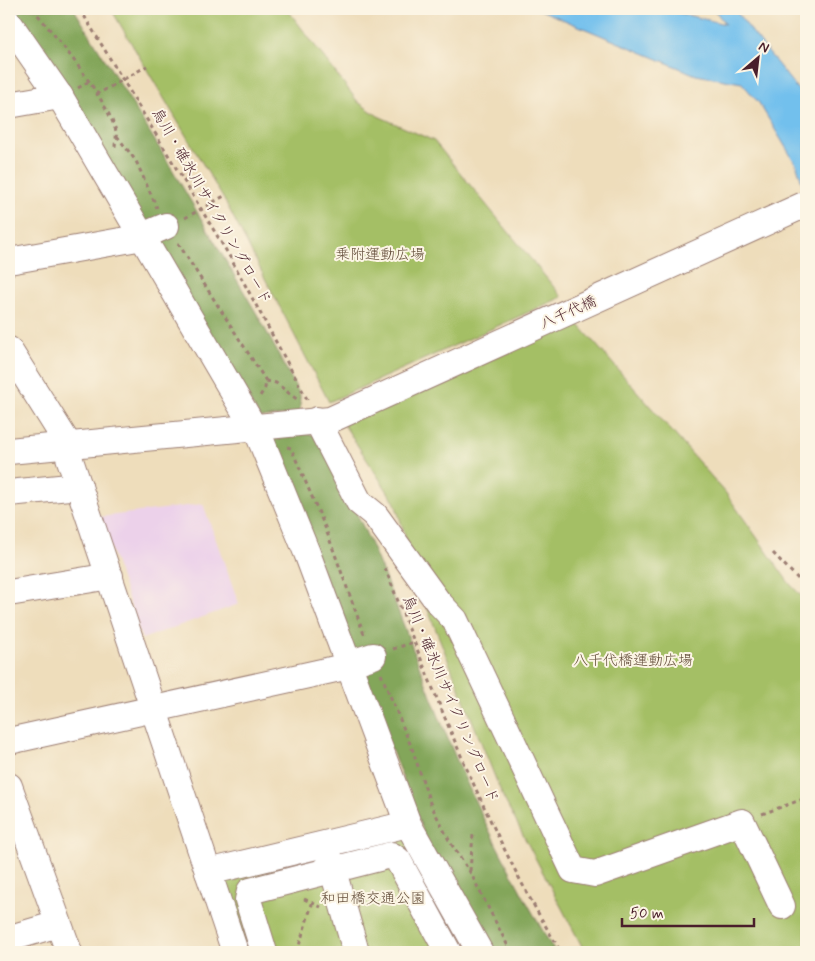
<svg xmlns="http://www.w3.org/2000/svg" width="815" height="961" font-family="Mynerve,'Klee One',sans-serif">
  <rect width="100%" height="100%" fill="#fcf5e5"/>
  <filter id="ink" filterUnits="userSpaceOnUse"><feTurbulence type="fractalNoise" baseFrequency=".02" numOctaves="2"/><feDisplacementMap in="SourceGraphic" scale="10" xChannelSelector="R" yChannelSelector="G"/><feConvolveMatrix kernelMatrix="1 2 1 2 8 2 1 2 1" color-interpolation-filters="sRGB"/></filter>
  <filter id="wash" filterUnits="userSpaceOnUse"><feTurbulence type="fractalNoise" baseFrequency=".0096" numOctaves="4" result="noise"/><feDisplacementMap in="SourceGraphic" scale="20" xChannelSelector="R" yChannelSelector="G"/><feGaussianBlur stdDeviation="1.12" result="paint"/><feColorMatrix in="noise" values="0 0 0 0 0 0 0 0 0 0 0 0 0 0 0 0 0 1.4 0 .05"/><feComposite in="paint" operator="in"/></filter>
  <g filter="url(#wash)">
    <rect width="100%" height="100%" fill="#edb"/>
    <!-- built -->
    <path fill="#ecd1ea" d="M 203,504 L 239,604 L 142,639 L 100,517 Z"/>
    <!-- green -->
    <g fill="#a4bf65" stroke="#776f48">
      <path d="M 111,9 L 287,9 L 358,102 L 378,116 L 434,141 L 562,297 L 329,402 L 226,203 Z"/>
      <path d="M 572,317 L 725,492 L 789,583 L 806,601 L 806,952 L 585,952 L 503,797 L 428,610 L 395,503 L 343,423 Z"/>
      <path d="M 404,837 L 468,952 L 245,952 L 224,887 L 229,877 Z"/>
    </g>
    <!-- forest -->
    <g fill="#83a65a" stroke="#666242">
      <path d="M 9,9 L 74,9 L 165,157 L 261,321 L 300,395 L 300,414 L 260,418 L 20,23 Z"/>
      <path d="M 280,430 L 314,435 C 373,528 406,637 448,739 C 478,813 515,883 555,952 L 490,952 L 427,841 L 271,439 Z"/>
    </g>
    <!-- water -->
    <path fill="#72c0ed" stroke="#5e708c" d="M 538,9 L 662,9 L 725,24 L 714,9 L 734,9 L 806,100 L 806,197 L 797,166 L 759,103 L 742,83 L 696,75 Z"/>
  </g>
  <g filter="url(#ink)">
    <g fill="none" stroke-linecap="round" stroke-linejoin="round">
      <defs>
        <g id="minor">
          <path d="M 9,23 L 61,98 L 260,438 L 307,553 L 408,824 L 480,952"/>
          <path d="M 9,105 L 60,96"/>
          <path d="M 142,236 L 166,226"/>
          <path d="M 9,261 L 143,237"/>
          <path d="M 9,350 L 68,444 L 69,457 L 235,952"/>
          <path d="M 317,420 L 359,502 L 375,515 L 438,602 L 455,620 L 573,870 L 595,874 L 742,822 L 782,906"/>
          <path d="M 9,451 L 330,420 L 806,204"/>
          <path d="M 9,493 L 79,486"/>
          <path d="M 9,593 L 110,576"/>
          <path d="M 348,664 L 373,656"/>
          <path d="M 9,741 L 349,666"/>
          <path d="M 9,786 L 69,952"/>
          <path d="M 328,853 L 356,952"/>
          <path d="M 208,872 L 408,824"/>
          <path d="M 14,937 L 58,924"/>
          <path d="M 264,952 L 248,900 L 250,891 L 391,855 L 398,860 L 448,952"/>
        </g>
      </defs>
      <!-- minor casing -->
      <use href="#minor" stroke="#9c7e73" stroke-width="28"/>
      <!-- path -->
      <g stroke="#9c7e73" stroke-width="3" stroke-dasharray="4 4" stroke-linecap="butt">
        <path d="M 33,9 C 57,38 105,96 116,131 C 117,137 115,142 115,147"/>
        <path d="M 80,9 L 230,257 L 308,401"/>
        <path d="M 78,88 L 88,82"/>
        <path d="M 96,95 L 147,66"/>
        <path d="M 117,136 L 136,161 L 157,208"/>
        <path d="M 185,218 L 226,195"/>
        <path d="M 178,243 L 266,381 L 265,388 L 260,396"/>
        <path d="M 266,381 L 276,383 L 299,401"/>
        <path d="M 287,447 L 291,448 L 325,527 L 365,637"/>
        <path d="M 773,553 L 806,587"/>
        <path d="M 385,568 C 437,700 487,831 561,952"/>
        <path d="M 393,649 L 414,642"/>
        <path d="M 381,674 L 413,751 L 430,803 L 450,842 L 470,872 L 511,952"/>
        <path d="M 762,814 L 806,798"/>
        <path d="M 470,871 L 473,835"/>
        <path d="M 304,899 L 321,907"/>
        <path d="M 284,951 L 291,952"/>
        <path d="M 297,952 L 312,904"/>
      </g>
      <!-- minor -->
      <use href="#minor" stroke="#fff" stroke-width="26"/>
    </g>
  </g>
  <g text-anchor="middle" stroke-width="4" stroke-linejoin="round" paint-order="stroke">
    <!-- street labels -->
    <g font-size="15" fill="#4a1f2b" stroke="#fcf5e5">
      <text transform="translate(212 206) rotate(60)" y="5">烏川・碓氷川サイクリングロード</text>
      <text transform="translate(568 312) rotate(-24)" y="5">八千代橋</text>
      <text transform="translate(451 699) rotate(67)" y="5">烏川・碓氷川サイクリングロード</text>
    </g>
    <!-- park labels -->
    <g font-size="15" fill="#654f3c" stroke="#fcf5e5">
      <text x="380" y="259">乗附運動広場</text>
      <text x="633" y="665">八千代橋運動広場</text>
      <text x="373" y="903">和田橋交通公園</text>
    </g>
  </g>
  <!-- margin -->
  <rect width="815" height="961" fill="none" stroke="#fcf5e5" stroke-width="30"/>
  <!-- north arrow -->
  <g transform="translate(758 58) rotate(28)" stroke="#fcf5e5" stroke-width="4" paint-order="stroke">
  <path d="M0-4L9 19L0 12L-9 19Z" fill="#4a1f2b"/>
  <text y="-8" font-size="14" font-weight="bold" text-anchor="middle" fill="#4a1f2b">N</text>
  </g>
  <!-- scale -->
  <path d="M622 918v8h132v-8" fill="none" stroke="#4a1f2b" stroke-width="2.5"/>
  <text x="630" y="918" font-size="15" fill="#4a1f2b" stroke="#fcf5e5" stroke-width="4" paint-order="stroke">50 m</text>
</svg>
